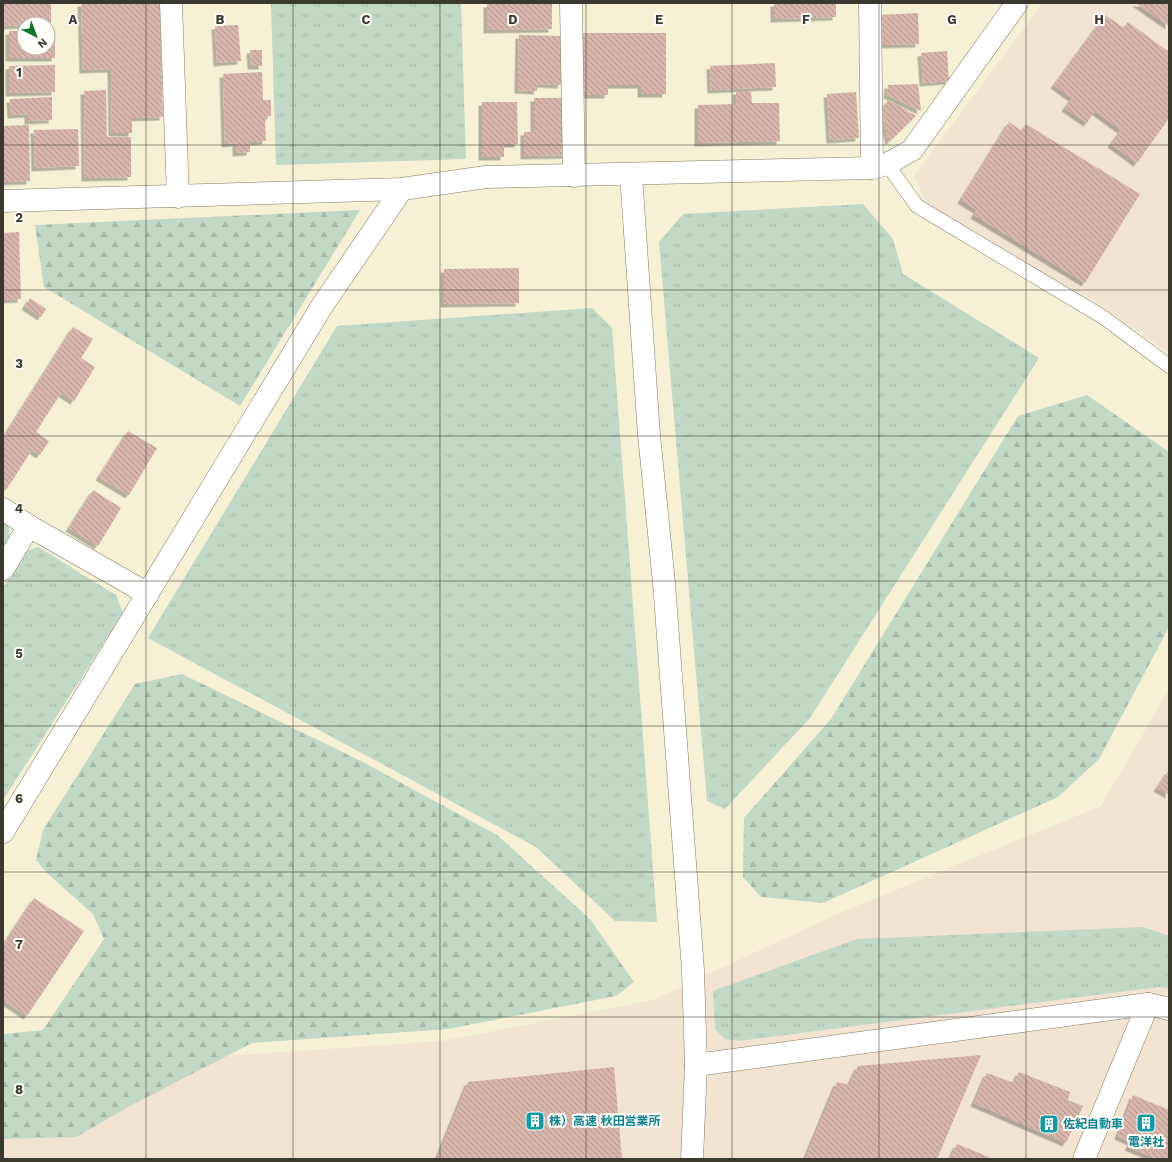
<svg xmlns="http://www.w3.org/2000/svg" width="1172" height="1162" font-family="'Work Sans','Noto Sans JP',sans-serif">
  <defs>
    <pattern id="grass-tufts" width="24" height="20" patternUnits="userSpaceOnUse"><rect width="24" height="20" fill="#c2d9c5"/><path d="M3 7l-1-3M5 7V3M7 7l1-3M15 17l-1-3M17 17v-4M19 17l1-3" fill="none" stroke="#a8bbaa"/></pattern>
    <pattern id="forest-firs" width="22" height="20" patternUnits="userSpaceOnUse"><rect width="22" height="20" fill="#c2d9c5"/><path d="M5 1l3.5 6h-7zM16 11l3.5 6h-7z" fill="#a8bbaa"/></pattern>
    <pattern id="building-back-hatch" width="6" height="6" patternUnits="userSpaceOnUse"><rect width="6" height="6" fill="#d9b6ac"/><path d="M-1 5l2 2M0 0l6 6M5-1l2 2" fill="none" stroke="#b1958c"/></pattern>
    <filter id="shadow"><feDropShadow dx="-3.5" dy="3.5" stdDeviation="0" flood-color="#0004"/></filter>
  </defs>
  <rect width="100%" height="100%" fill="#f6f0d5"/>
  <!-- industrial -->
  <g fill="#f3e3d1">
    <path d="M 1043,3 L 1169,3 L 1169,353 L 1096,302 L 928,208 L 914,176 Z"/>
    <path d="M 1169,689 L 1169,1159 L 3,1159 L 3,1071 L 443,1041 L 653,1000 L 842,912 L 1101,806 Z"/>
  </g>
  <!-- grass -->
  <g fill="url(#grass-tufts)">
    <path d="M 271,3 L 461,3 L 466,159 L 276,165 Z"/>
    <path d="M 863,204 L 893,239 L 903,274 L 1039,358 L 810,718 L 725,809 L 707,801 L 659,242 L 683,214 Z"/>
    <path d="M 592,308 L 612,328 L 657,922 L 615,921 L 536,847 L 148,638 L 337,326 Z"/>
    <path d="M 3,522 L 9,525 L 9,542 L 3,552 Z"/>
    <path d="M 38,547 L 116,595 L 123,613 L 3,800 L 3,588 L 24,552 Z"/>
    <path d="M 1143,927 L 1169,936 L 1169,988 L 1158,987 L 739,1041 L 725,1039 L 715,1029 L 713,991 L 857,939 Z"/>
  </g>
  <!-- forest -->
  <g fill="url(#forest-firs)">
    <path d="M 360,210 L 240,406 L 44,287 L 35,225 Z"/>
    <path d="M 1087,395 L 1169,452 L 1169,627 L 1099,759 L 1058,797 L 823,903 L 761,897 L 743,877 L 744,818 L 831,719 L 1018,416 Z"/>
    <path d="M 182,674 L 361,761 L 497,835 L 590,919 L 634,982 L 616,996 L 448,1029 L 252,1043 L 130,1106 L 76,1137 L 3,1139 L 3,1034 L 43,1030 L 104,939 L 93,914 L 48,874 L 36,860 L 43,830 L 135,684 Z"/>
  </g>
  <!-- building -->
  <g fill="url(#building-back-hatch)" filter="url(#shadow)">
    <path d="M 4,3 L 51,3 L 51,25 L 24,24 L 24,25 L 5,26 Z"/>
    <path d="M 81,3 L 160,3 L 163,117 L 132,118 L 132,133 L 112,133 L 111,69 L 83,70 Z"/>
    <path d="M 515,3 L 552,3 L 552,29 L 487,30 L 487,4 Z"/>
    <path d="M 774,3 L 836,3 L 836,17 L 774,19 Z"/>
    <path d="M 1136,3 L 1169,3 L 1169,26 Z"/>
    <path d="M 918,13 L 919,44 L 878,45 L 877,15 Z"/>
    <path d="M 1105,15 L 1124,28 L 1128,22 L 1169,52 L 1169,118 L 1137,163 L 1111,144 L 1121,130 L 1095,111 L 1087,123 L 1065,108 L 1072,98 L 1054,85 Z"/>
    <path d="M 238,25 L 241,61 L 217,63 L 215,26 Z"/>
    <path d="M 48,30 L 55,30 L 55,58 L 9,58 L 9,31 L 24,31 L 24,48 L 48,48 Z"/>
    <path d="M 582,33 L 666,33 L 666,94 L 641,94 L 641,85 L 608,85 L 608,95 L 582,95 Z"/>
    <path d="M 519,35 L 562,36 L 561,85 L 538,84 L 537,91 L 518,90 Z"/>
    <path d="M 250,50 L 262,50 L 262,66 L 251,66 Z"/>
    <path d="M 947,51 L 949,81 L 923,83 L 921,53 Z"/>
    <path d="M 775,63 L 776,87 L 711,90 L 710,66 Z"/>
    <path d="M 55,65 L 55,92 L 9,93 L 9,66 Z"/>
    <path d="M 262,72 L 263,100 L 271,100 L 271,116 L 265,117 L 266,141 L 250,142 L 250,152 L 236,153 L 236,143 L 225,144 L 223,74 Z"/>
    <path d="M 918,84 L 921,111 L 887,95 L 888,85 Z"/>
    <path d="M 106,90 L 107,137 L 131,137 L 131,177 L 85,178 L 84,91 Z"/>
    <path d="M 736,91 L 751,91 L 752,103 L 779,103 L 780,141 L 698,143 L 698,105 L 736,104 Z"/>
    <path d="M 856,92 L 859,138 L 830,140 L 827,94 Z"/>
    <path d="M 52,97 L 52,120 L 28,121 L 28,114 L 11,115 L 10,99 Z"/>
    <path d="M 534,98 L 566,98 L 567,155 L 524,156 L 524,132 L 534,132 Z"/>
    <path d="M 889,100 L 916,116 L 889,142 L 881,108 Z"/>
    <path d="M 482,102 L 517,102 L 518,144 L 504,144 L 504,157 L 482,157 Z"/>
    <path d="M 1009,122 L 1022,131 L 1026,124 L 1140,194 L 1085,283 L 974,215 L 977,210 L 961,200 Z"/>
    <path d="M 29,125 L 30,181 L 3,182 L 3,126 Z"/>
    <path d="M 78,129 L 79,166 L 35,168 L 34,130 Z"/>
    <path d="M 19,232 L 21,299 L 3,300 L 3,233 Z"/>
    <path d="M 519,268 L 519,303 L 444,304 L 444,269 Z"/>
    <path d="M 30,298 L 46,309 L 41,317 L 25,306 Z"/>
    <path d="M 73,327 L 93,339 L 81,358 L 95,367 L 74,401 L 61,393 L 36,432 L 49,441 L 40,455 L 32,450 L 6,490 L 3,488 L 3,438 Z"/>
    <path d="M 128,431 L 157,448 L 129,495 L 99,477 Z"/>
    <path d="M 93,490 L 121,508 L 98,546 L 69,528 Z"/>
    <path d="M 1169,770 L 1169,795 L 1157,788 Z"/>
    <path d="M 34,898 L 84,931 L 27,1016 L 3,1000 L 3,945 Z"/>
    <path d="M 981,1055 L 937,1159 L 805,1159 L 837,1082 L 849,1085 L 858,1066 Z"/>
    <path d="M 614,1067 L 622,1159 L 437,1159 L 468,1082 Z"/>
    <path d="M 1019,1072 L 1070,1092 L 1068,1100 L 1083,1106 L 1066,1143 L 974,1103 L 987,1073 L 1014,1083 Z"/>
    <path d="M 1133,1095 L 1169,1110 L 1169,1159 L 1157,1159 L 1128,1147 L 1131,1142 L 1118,1136 Z"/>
    <path d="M 957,1144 L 989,1157 L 988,1159 L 950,1159 Z"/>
  </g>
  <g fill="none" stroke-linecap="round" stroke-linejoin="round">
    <defs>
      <path id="lane" d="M 887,164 L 917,206 L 1103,317 L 1169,366"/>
      <g id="street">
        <path d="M 171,3 L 178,197"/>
        <path d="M 571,3 L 574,176"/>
        <path d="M 870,3 L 872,168"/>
        <path d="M 3,509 L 29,526 L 148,594"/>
        <path d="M 3,569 L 29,526"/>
        <path d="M 3,832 L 322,306 L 402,189"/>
        <path d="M 696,1065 L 1148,1004 L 1169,1009"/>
        <path d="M 1084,1159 L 1148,1004"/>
      </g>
      <g id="secondary">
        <path d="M 631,175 L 649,435 L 664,583 L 693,970 L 696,1065 L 692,1159"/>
        <path d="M 3,201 L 402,189 L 486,177 L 872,168 L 887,164 L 912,150 L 1017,3"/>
      </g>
    </defs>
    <!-- lane casing -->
    <use href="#lane" stroke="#807b62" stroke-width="15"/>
    <!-- street casing -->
    <use href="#street" stroke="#807b62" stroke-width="23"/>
    <!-- secondary casing -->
    <use href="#secondary" stroke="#807b62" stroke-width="23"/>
    <!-- lane -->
    <use href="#lane" stroke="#fff" stroke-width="14"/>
    <!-- street -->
    <use href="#street" stroke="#fff" stroke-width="22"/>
    <!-- secondary -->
    <use href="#secondary" stroke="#fff" stroke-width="22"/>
  </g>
  <!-- grid -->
  <path fill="none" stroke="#3b392e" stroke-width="1" stroke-opacity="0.55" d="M 146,3 L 146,1159M 293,3 L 293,1159M 440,3 L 440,1159M 586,3 L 586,1159M 732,3 L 732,1159M 879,3 L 879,1159M 1026,3 L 1026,1159M 3,145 L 1169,145M 3,290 L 1169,290M 3,436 L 1169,436M 3,581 L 1169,581M 3,726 L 1169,726M 3,872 L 1169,872M 3,1017 L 1169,1017"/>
  <!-- icons -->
  <defs>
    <symbol id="building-square" viewBox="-11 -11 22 22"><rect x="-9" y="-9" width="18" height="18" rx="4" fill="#0f9aa8" stroke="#fefdf8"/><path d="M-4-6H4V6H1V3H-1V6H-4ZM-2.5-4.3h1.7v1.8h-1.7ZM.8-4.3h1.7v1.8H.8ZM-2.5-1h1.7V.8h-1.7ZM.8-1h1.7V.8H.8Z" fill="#fff"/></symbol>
  </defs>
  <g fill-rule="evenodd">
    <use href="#building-square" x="524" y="1110" width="22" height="22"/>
    <use href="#building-square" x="1135" y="1112" width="22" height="22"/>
    <use href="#building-square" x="1038" y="1113" width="22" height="22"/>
  </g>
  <g text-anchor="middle" stroke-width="4" stroke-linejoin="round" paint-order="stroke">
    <!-- culture labels -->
    <g font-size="12" font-weight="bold" fill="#0d838f" stroke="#fefdf8" text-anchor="start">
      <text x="549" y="1125">株）高速 秋田営業所</text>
      <text x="1063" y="1128">佐紀自動車</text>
      <text x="1146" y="1146" text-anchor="middle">電洋社</text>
    </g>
  </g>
  <g font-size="13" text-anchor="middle" font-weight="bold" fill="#3b392e" stroke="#fefdf8" stroke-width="4" stroke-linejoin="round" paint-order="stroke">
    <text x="73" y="24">A</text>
    <text x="220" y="24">B</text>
    <text x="366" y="24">C</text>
    <text x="513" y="24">D</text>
    <text x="659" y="24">E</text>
    <text x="806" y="24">F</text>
    <text x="952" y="24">G</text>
    <text x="1099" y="24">H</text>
    <text x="19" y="77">1</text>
    <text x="19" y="222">2</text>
    <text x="19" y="368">3</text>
    <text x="19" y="513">4</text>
    <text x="19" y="658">5</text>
    <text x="19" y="803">6</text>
    <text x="19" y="949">7</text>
    <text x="19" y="1094">8</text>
  </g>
  <!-- border -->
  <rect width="1172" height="1162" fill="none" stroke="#3b392e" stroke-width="8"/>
  <!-- north arrow -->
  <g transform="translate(36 36) rotate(138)"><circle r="19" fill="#fefdf8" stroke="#b0afa7"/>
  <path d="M0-3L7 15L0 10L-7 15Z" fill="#0e7629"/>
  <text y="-6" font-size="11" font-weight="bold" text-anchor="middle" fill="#3b392e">N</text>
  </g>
</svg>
